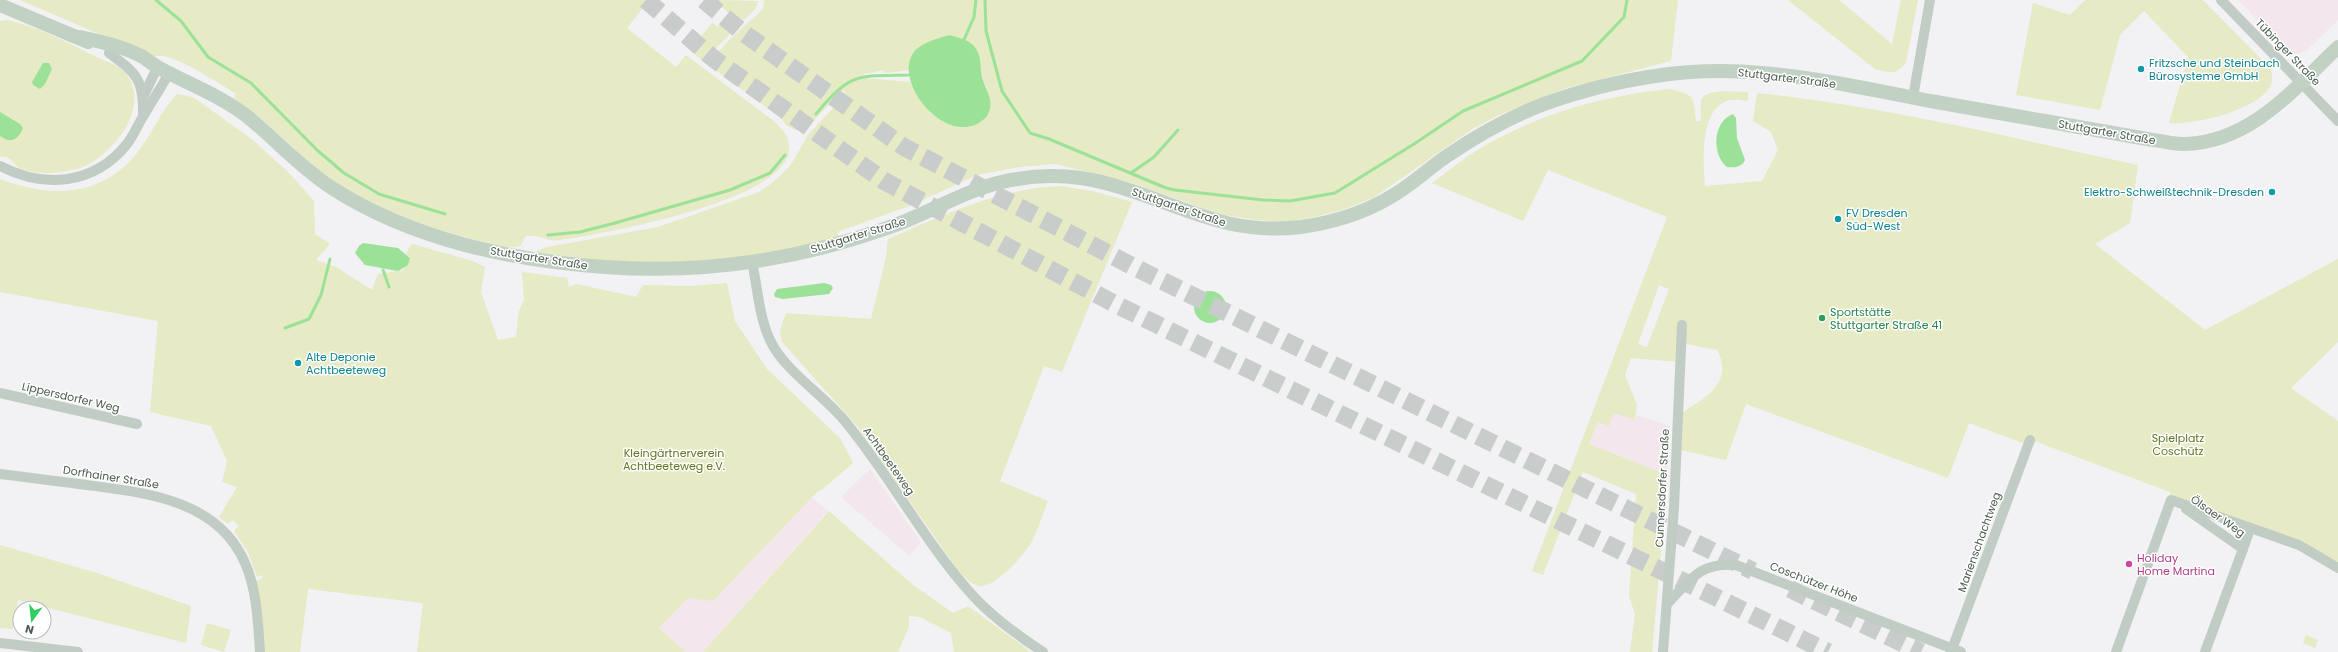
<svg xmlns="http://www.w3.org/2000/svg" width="2338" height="652" font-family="Poppins,sans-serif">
  <rect width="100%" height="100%" fill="#f2f1f3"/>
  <!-- commercial -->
  <g fill="#f3e7ed">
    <path d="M 2238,0 L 2338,0 L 2338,20 L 2306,51 L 2297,54 L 2288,52 Z"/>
    <path d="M 1614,412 L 1635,420 L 1637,415 L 1670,426 L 1668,475 L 1589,444 L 1598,422 Z"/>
    <path d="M 870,469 L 921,542 L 909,556 L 841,497 Z"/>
    <path d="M 812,497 L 828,511 L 703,652 L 686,652 L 659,628 L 688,598 L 713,600 Z"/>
  </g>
  <!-- green -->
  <g fill="#e6eac5" fill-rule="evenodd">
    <path d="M 20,0 L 649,0 L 627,28 L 676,67 L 686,55 L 775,122 C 852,192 596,235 561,240 C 548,242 538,234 526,236 L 520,246 L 506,248 L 422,225 L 394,214 L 329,181 L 264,121 L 234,98 L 236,94 C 219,83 182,59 163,56 C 159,56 155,56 150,56 Z"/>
    <path d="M 714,0 L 758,1 L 756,8 L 703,61 L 690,50 L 712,23 L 718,27 L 729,13 Z"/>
    <path d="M 764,0 L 1678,0 L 1671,61 L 1567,88 L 1501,114 L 1474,128 L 1373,198 L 1342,210 L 1314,217 L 1285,222 L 1256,220 L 1219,214 L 1129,182 L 1055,164 L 1019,167 L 977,175 L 912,205 L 837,232 L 839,237 L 763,255 L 683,262 L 615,263 L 535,254 L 537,251 L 547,247 L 658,227 L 759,192 L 772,183 L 790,166 L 808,135 L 845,95 L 844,90 L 808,126 L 796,130 L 787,126 L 781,118 L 710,66 C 720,44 746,26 763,9 ZM 964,40 C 987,53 976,69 987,88 L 932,115 L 910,82 L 863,78 L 864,74 L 884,70 L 885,73 L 909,70 L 909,68 Z"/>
    <path d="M 1788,0 L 1839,0 L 1892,44 L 1901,0 L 1918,0 L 1906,62 C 1896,76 1891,73 1875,69 Z"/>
    <path d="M 2085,0 L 2203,0 L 2271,69 C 2272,75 2273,81 2270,87 C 2255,111 2195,125 2169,123 L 2188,57 L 2144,11 L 2120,35 L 2100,110 L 2016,95 L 2033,3 L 2070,15 Z"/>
    <path d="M 7,20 C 37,27 62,39 88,53 C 99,59 112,62 121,69 C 141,86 136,113 123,132 C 111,149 93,166 73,170 C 58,173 36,175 22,169 C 12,165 13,155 0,157 L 0,21 Z"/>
    <path d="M 1669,89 C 1696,95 1693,96 1696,121 L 1701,121 C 1701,115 1700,108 1701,102 C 1703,87 1737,92 1748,92 L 1748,101 C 1740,100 1728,98 1721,104 C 1700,118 1703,164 1705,186 L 1762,181 L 1778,150 L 1771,132 L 1753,121 L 1757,93 C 1885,106 2012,138 2138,165 L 2130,223 L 2095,244 L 2205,330 L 2338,259 L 2338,342 L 2291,388 L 2338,421 L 2338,568 L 2323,558 L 2171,500 L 2170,492 L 2037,442 L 2023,443 L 1969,423 L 1948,478 L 1746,404 L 1726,460 L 1676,449 L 1677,416 C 1701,400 1736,384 1717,350 L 1681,343 L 1680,362 L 1631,358 L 1625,375 L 1637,405 L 1635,420 L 1614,413 L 1609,426 L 1598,422 L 1589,444 L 1668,475 L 1652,652 L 1630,652 L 1635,614 L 1629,596 L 1636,494 L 1583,472 L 1543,575 L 1532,571 L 1667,217 L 1548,170 L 1523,221 L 1432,183 C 1448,171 1463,159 1479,149 C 1538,114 1601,96 1669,89 ZM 1659,285 L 1669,289 L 1647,347 L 1638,344 Z"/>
    <path d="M 177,94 L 192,97 L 200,102 L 253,140 L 290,174 L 314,201 L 315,234 L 330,244 L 316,260 L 336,267 L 372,290 L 378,274 L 403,270 L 410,258 L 406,253 L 412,244 L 473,261 L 485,267 L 481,292 L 498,340 L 516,337 L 519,311 L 524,300 L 522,272 L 567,278 L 569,287 L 577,284 L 636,297 L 643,285 L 693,286 L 727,283 L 735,321 L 767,369 L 840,438 L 853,463 L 823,489 L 818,491 L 713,601 L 688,598 L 659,628 L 686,652 L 417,652 L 423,603 L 308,589 L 300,652 L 260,652 L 251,584 L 262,578 L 263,575 L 257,577 L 248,552 L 234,531 L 239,526 L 233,520 L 228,524 L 219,517 L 237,487 L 222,482 L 227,461 L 211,426 L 150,412 L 158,321 L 0,292 L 0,179 C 50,198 101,198 137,153 C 152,134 160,112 177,94 Z"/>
    <path d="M 1061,186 L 1092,191 L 1132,202 L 1062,372 L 1044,366 L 1000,481 L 1048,501 C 1043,513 1039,527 1033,539 C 1027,552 995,589 979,586 C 970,584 963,575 957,569 L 858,427 L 782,342 L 780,330 L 786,313 L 871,319 L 886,257 L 888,239 C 944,215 999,188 1061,186 Z"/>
    <path d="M 829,511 L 913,585 L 953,613 L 968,606 L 1031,652 L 954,652 L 951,633 L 920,617 L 909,616 L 909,627 L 898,652 L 703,652 Z"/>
    <path d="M 0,545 L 97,573 L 191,606 L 186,643 L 18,600 L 13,629 L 0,628 Z"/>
    <path d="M 207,623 L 231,630 L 224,652 L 201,645 Z"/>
    <path d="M 2306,635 L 2318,640 L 2315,648 L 2303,643 Z"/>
  </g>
  <!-- water -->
  <g fill="#9be298">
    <path d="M 949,35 C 956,37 967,39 973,45 C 983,55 979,68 983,80 C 986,91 995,102 988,114 C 986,119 981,121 977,124 C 942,141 896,84 912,55 C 919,43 936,39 949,35 Z"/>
    <path d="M 43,63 L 49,63 L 52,69 L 45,84 L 40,89 L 33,85 L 32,82 Z"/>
    <path d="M 0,112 L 20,124 L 23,128 C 18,140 11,144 0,136 Z"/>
    <path d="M 1733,114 L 1736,118 L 1737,138 L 1745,160 C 1742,167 1734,168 1727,167 C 1712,155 1712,122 1733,114 Z"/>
    <path d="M 363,243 L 398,248 L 410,258 L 408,265 L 398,271 L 365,265 L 355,253 L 359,246 Z"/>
    <path d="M 824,283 L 831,285 L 833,288 L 829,294 L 783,299 L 775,297 L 774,294 L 777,289 Z"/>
    <circle cx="1210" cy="307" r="16"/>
  </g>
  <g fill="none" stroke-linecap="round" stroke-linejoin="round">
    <!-- stream -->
    <g stroke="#9be298" stroke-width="3">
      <path d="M 156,0 L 181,21 L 208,57 L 251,83 L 317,150 L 344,173 L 379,194 L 445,214"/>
      <path d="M 985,0 L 986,31 L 1002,91 L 1030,133 L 1049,139 L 1166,188 L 1175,190 L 1263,200 L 1290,201 L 1335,193 L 1414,144 L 1463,111 L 1582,61 L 1624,17 L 1627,0"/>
      <path d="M 963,42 L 974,17 L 976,0"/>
      <path d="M 816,114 C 851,72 857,76 909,75 L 911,73"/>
      <path d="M 1131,173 L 1154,157 L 1178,130"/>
      <path d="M 548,235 L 580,232 L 615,223 L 730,190 L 770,173 L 785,155"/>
      <path d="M 383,270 L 389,287"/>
      <path d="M 285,328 L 309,319 L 321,295 L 330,259"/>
    </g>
    <!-- motorway-tunnel -->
    <g stroke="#c8ccca" stroke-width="18" stroke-dasharray="18 9" stroke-linecap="butt">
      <path d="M 646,0 L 714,59 L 884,181 L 1115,304 L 1828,652"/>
      <path d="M 704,0 L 742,32 L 904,147 L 1132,266 L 1753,571"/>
      <path d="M 1790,589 L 1921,652"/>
    </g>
    <!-- minor -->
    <g stroke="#c1cdc4" stroke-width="10">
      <path d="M 2221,0 L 2338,121"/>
      <path d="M 109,53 C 136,73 144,79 143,115"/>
      <path d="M 144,95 L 157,68"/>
      <path d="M 1913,97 L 1930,0"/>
      <path d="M 0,166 C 44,189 94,185 127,144 C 134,135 138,124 144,115 C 152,101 161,88 169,73"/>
      <path d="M 752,262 C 758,289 759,320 772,344 C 786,371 824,396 844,420 C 889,474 921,536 967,589 C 988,614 1016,634 1043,652"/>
      <path d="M 0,393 L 137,424"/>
      <path d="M 0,474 C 29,478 58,481 87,485 C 147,493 218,500 245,563 C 257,590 258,623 260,652"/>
      <path d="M 2186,509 L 2243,549 L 2250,529"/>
      <path d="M 1668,603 C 1691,579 1700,562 1736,565 L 1961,652"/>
      <path d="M 0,643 L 78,652"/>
      <path d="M 1663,652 L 1674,507 L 1682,325"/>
      <path d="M 1951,652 L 2030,440"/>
      <path d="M 2116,652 L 2171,500 L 2299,545 L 2338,568"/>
      <path d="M 2205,652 L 2243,549"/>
    </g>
    <!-- secondary -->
    <g stroke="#c1d2c5" stroke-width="14">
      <path d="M 0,5 L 88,42"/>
      <path d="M 80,37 C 101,42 123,46 143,57 C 149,61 155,66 161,69 C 191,85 221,96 248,117 C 276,140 301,168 332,188 C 411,239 512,261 605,267 C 700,274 797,260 887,228 C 929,214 967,188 1011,180 C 1043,174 1077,175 1109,184 C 1179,203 1223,236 1301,227 C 1337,222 1373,210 1403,189 C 1418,179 1432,166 1447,156 C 1478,135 1510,117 1544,104 C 1613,79 1689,66 1761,73 C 1820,78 1878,91 1936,102 C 2008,115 2081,127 2153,140 C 2163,141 2174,144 2184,144 C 2250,143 2294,89 2338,47"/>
    </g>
  </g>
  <!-- markers -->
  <g fill="#0f9aa8" stroke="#fff" stroke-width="1.5">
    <circle cx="2141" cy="69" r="4"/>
    <circle cx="2272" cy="192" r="4"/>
    <circle cx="1838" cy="219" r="4"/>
    <circle cx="298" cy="363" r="4"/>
  </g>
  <circle fill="#2e9e5b" stroke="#fff" stroke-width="1.5" cx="1822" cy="318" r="4"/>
  <circle fill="#d1479c" stroke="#fff" stroke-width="1.5" cx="2129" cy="564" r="4"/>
  <g text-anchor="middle" stroke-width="3" stroke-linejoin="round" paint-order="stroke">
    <!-- street labels -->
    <g font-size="11" fill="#4b5c4e" stroke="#fff">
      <text transform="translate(2288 52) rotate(46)" y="4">Tübinger Straße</text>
      <text transform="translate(1787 78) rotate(7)" y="4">Stuttgarter Straße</text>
      <text transform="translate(2107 132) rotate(10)" y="4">Stuttgarter Straße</text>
      <text transform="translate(1179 207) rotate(19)" y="4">Stuttgarter Straße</text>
      <text transform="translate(858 235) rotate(-17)" y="4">Stuttgarter Straße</text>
      <text transform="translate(539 258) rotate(9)" y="4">Stuttgarter Straße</text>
      <text transform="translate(71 397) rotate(13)" y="4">Lippersdorfer Weg</text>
      <text transform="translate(889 461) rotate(55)" y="4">Achtbeeteweg</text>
      <text transform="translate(111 477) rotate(9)" y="4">Dorfhainer Straße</text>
      <text transform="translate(1662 488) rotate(-87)" y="4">Cunnersdorfer Straße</text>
      <text transform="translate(2218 516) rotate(35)" y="4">Ölsaer Weg</text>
      <text transform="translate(1979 542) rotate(-70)" y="4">Marienschachtweg</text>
      <text transform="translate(1814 582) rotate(21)" y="4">Coschützer Höhe</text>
    </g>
    <!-- culture labels -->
    <g font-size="11" fill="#0d838f" stroke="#fff" text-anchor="start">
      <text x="2149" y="67">Fritzsche und Steinbach<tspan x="2149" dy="13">Bürosysteme GmbH</tspan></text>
      <text x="2264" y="196" text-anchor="end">Elektro-Schweißtechnik-Dresden</text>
      <text x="1846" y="217">FV Dresden<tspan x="1846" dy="13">Süd-West</tspan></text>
      <text x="306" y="361">Alte Deponie<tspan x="306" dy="13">Achtbeeteweg</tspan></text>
    </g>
    <!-- leisure labels -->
    <g font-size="11" fill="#27864d" stroke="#fff" text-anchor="start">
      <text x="1830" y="316">Sportstätte<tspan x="1830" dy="13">Stuttgarter Straße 41</tspan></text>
    </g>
    <!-- park labels -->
    <g font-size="11" fill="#617523" stroke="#fff">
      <text x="2178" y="442">Spielplatz<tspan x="2178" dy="13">Coschütz</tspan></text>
      <text x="674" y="457">Kleingärtnerverein<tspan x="674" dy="13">Achtbeeteweg e.V.</tspan></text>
    </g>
    <!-- hotel labels -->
    <g font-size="11" fill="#b23c85" stroke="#fff" text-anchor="start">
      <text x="2137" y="562">Holiday<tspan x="2137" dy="13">Home Martina</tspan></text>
    </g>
  </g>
  <!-- north arrow -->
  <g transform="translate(32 620) rotate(195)"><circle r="19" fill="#ffffff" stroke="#b7beb8"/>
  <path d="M0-3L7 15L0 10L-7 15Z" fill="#30ce60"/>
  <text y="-6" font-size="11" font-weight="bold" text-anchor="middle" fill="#4b5c4e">N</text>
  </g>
</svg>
